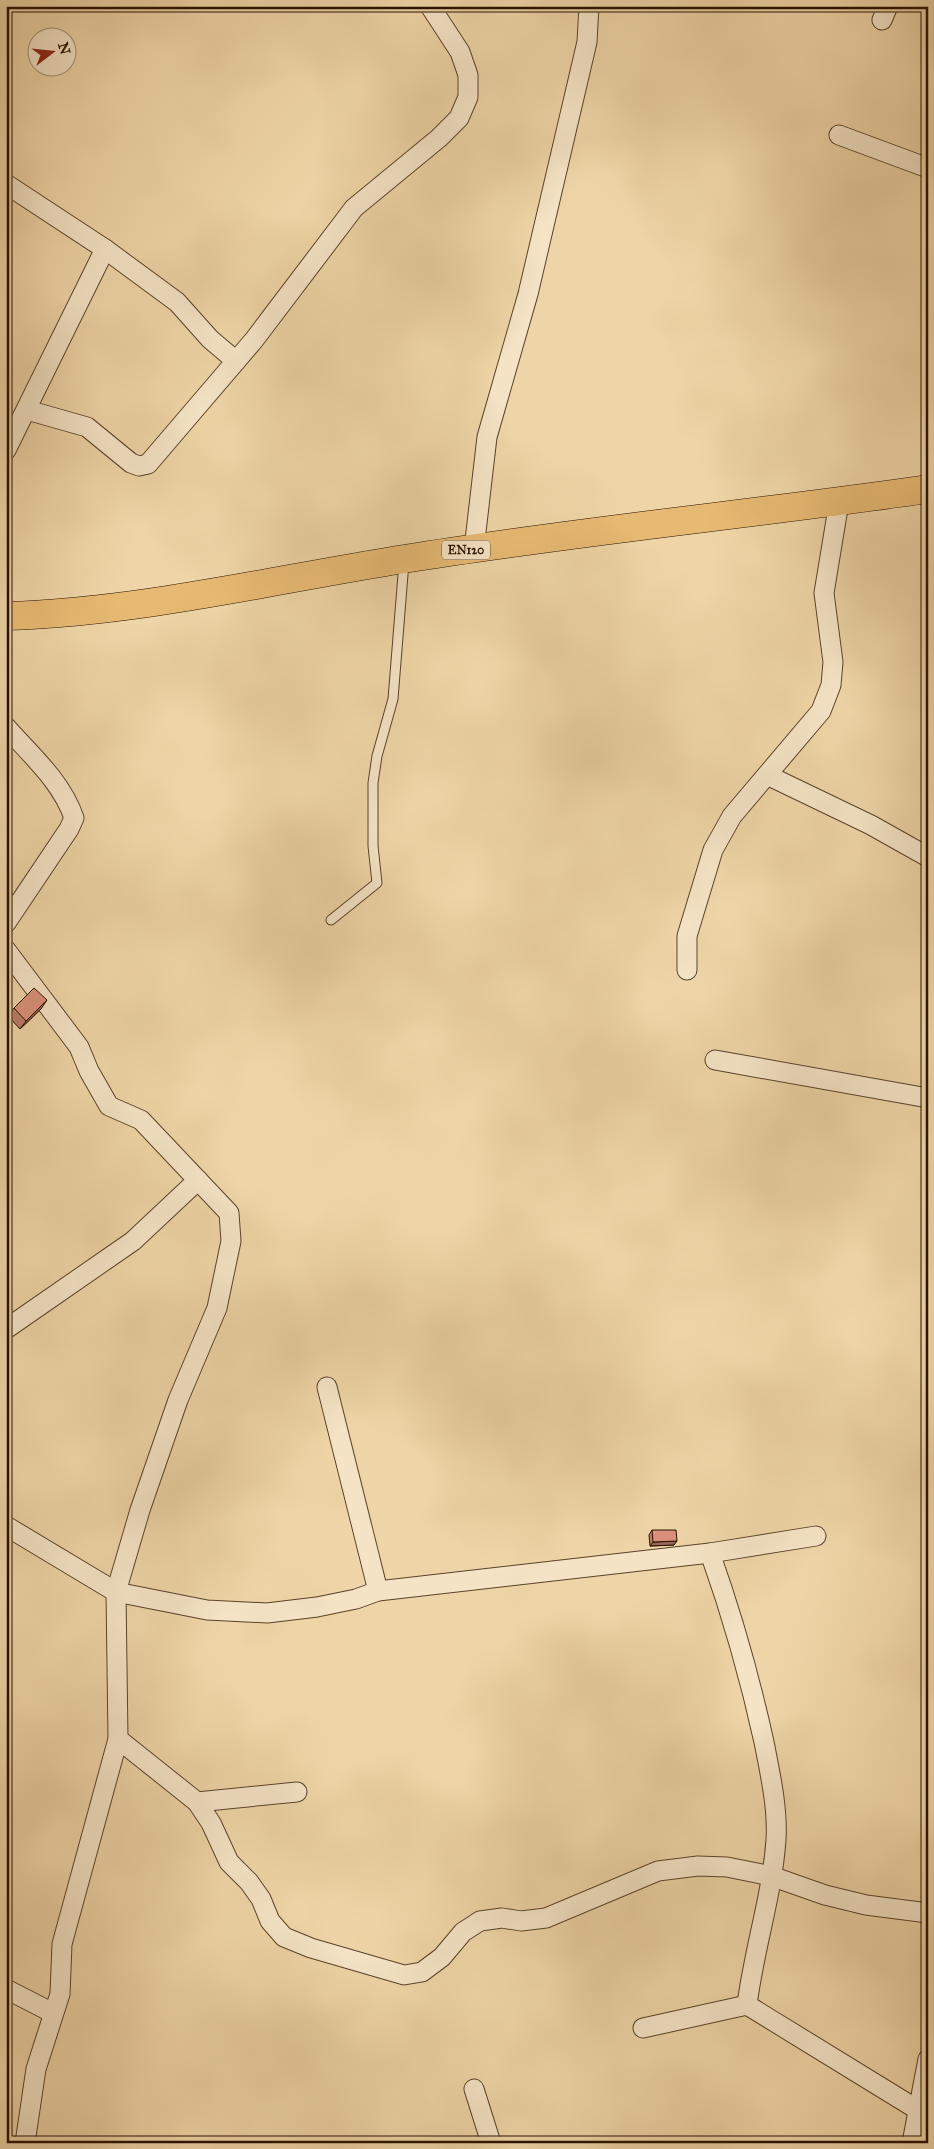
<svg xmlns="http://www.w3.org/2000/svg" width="934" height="2149" font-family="'IM FELL Great Primer',serif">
  <rect width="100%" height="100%" fill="#eed4a6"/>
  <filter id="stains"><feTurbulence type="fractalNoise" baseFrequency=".004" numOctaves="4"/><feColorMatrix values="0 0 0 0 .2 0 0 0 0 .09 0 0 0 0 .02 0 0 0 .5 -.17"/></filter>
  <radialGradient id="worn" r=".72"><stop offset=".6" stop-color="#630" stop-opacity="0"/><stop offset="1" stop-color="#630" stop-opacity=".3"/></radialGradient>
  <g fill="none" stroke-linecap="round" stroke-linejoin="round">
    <defs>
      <path id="lane" d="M 331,920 L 377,883 L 373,846 L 373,783 L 377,756 L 393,699 L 404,562"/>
      <g id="street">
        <path d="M 882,20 L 888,6"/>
        <path d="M 839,135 L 928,168"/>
        <path d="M 6,184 L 105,249 L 6,450"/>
        <path d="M 105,249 L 177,302 L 210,339 L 236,361"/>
        <path d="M 27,410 L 87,427 L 131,463 L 139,466 L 148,464 L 254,340 L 354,208 L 439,138 L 459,118 L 468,97 L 468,75 L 460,52 L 430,6"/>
        <path d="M 474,549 L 487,437 L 528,294 L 587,42 L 589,6"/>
        <path d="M 6,727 C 31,755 62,782 74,818 L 69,829 L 6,923"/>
        <path d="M 767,775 L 871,825 L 928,857"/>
        <path d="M 6,950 L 79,1047 L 89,1071 L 109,1106 L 141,1120 L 229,1213 L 231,1241 L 217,1308 L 178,1400 L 140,1510 L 116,1592 L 118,1739 L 62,1944 L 60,1994 L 36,2069 L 25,2143"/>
        <path d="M 687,970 L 687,936 L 713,850 L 732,816 L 821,711 L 831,685 L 833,662 L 824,593 L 839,502"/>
        <path d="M 715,1060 L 928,1098"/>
        <path d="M 6,1329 L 133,1241 L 198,1180"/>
        <path d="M 327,1387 L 378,1591"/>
        <path d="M 6,1526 L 116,1592 L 207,1610 L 267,1613 L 317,1607 L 356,1599 L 378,1591 L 710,1553 L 816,1536"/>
        <path d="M 710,1553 C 732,1615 750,1678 764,1742 C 770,1773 778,1808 776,1840 C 772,1896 754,1949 747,2005"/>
        <path d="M 118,1739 L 197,1802 L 211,1823 L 229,1862 L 249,1882 L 261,1899 L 270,1921 L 284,1937 L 311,1948 L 404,1975 L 422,1972 L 442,1957 L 463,1932 L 480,1921 L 502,1918 L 521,1921 L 546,1918 L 658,1871 L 698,1866 L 727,1867 L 771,1876 L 825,1895 L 866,1905 L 928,1913"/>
        <path d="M 197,1802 L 297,1792"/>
        <path d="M 6,1989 L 53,2013"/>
        <path d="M 643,2028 L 747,2005 L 918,2110"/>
        <path d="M 474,2089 L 491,2143"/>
        <path d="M 912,2143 L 928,2059"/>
      </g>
      <path id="highway" d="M 6,616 C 140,612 272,580 404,559 C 578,531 753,514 928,489"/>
    </defs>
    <!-- lane casing -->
    <use href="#lane" stroke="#5a422a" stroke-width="11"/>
    <!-- street casing -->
    <use href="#street" stroke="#5a422a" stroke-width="21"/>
    <!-- highway casing -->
    <use href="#highway" stroke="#291101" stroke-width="29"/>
    <!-- lane -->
    <use href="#lane" stroke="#f4e3c5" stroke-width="9"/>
    <!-- street -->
    <use href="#street" stroke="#f4e3c5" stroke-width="19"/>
    <!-- highway -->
    <use href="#highway" stroke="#e7ba73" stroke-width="28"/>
  </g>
  <!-- wall -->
  <g fill="#bb7c6a" stroke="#291101">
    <path d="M 14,1008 L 41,1009 L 20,1029 L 8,1016 Z"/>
    <path d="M 652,1530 L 674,1545 L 650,1546 L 649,1535 Z"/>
  </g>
  <!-- shaded-wall -->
  <g fill="#996556" stroke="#291101">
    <path d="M 47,1000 L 41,1009 L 20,1029 L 26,1021 Z"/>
    <path d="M 677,1541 L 674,1545 L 650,1546 L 653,1542 Z"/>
  </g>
  <!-- building -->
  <g fill="#da907b" stroke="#291101">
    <path d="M 34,988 L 47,1000 L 26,1021 L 14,1008 Z"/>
    <path d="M 652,1530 L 676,1530 L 677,1541 L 653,1542 Z"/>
  </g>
  <g text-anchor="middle" stroke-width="5" stroke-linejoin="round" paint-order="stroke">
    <!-- shield labels -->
    <rect fill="#f4e3c5" stroke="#66503c" stroke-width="1" x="442" y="540.5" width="48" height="19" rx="4"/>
    <g font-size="12" font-weight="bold" fill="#291101">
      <text x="466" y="554">EN120</text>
    </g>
  </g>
  <!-- margin -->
  <rect width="934" height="2149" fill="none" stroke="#eed4a6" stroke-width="25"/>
  <rect x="8" y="8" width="919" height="2134" fill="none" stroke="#291101" stroke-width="2.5"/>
  <rect x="12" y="12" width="909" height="2124" fill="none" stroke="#291101"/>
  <!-- north arrow -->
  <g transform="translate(52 52) rotate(74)"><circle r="24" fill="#f4e3c5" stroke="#a38f77"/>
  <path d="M0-4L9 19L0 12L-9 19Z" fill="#8f2418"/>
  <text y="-8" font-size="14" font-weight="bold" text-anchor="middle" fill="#291101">N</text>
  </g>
  <rect width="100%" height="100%" filter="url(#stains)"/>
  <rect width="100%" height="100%" fill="url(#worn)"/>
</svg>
